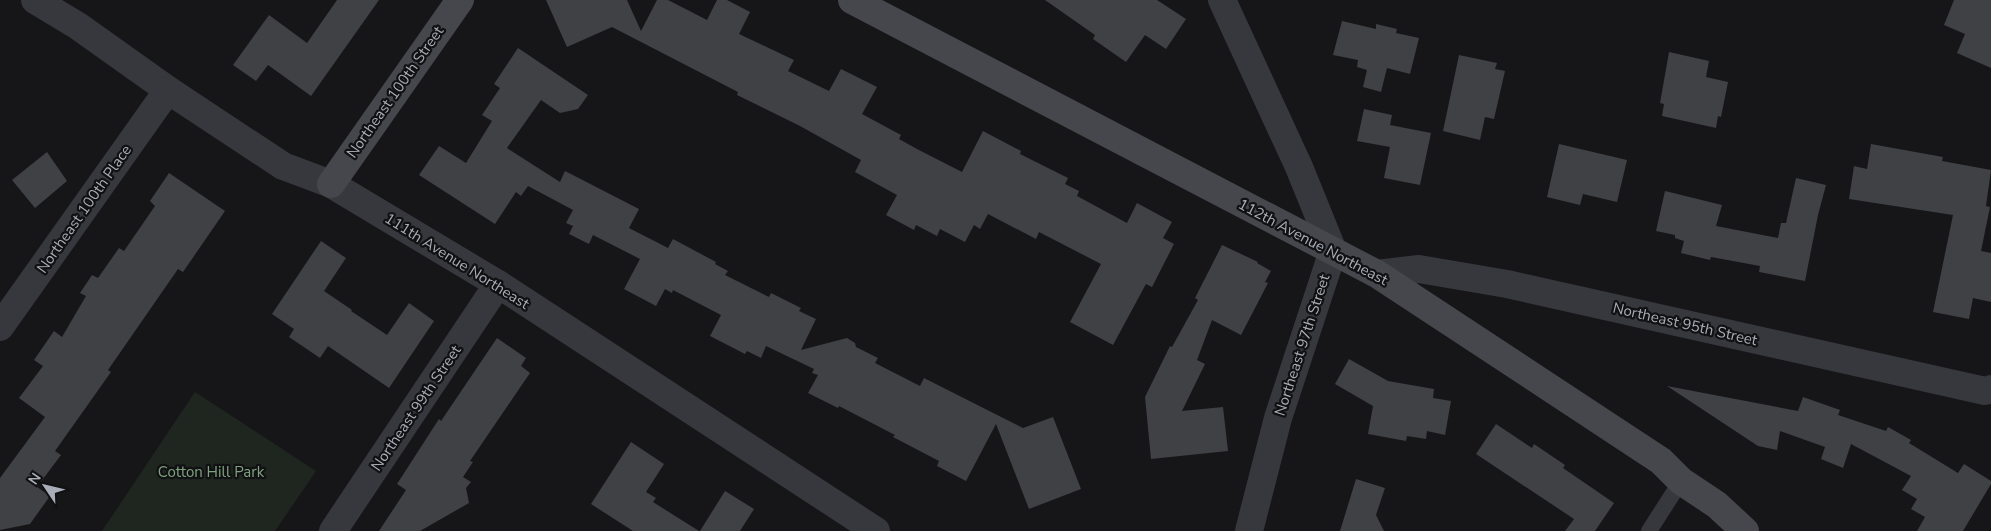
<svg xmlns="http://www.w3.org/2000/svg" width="1991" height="531" font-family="'Nunito Sans',sans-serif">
  <rect width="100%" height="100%" fill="#161618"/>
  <!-- green -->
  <path fill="#1e261f" d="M 195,392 L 316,471 L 275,531 L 102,531 Z"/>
  <!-- building -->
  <g fill="#404145">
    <path d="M 337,0 L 379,0 L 311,96 L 268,65 L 256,81 L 233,65 L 269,15 L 307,43 Z"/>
    <path d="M 546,0 L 627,0 L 641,31 L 657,0 L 668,0 L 707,20 L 717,0 L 727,0 L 750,12 L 739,34 L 794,60 L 788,71 L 829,91 L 841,69 L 877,87 L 862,114 L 901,135 L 899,139 L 917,149 L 962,172 L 983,131 L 1021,151 L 1020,154 L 1068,178 L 1065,184 L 1079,191 L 1077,196 L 1127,223 L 1137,203 L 1172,222 L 1163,238 L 1174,244 L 1152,287 L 1146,284 L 1113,345 L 1070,322 L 1101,264 L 1039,232 L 1036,239 L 988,214 L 980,229 L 974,225 L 965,242 L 940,229 L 937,236 L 916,225 L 914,230 L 886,215 L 897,195 L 855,172 L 861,160 L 800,126 L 737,95 L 738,92 L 612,27 L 567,47 Z"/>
    <path d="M 1045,0 L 1157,0 L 1186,19 L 1166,49 L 1145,35 L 1126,62 L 1093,39 L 1095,35 Z"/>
    <path d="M 1954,0 L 1991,0 L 1991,68 L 1957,53 L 1965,34 L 1944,25 Z"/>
    <path d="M 1342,21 L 1376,29 L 1376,24 L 1397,29 L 1396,33 L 1419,38 L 1410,74 L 1387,68 L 1381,92 L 1363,87 L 1367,70 L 1357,67 L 1358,60 L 1333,55 Z"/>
    <path d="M 518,48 L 588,95 L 578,109 L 560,113 L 541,100 L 507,148 L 560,182 L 565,171 L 639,209 L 629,228 L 668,248 L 673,239 L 716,262 L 715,264 L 728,271 L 725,275 L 769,297 L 771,293 L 801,308 L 799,311 L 816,319 L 801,350 L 847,338 L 855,343 L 856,347 L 878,358 L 875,363 L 920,386 L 924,378 L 1023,428 L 1053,417 L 1081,489 L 1029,509 L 996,424 L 966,481 L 937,466 L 939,461 L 893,437 L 895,435 L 839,406 L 838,408 L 808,393 L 818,375 L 812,373 L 814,369 L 766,346 L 761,358 L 747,351 L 745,354 L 710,336 L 721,315 L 673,290 L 672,293 L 665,289 L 656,306 L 624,289 L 640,259 L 593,235 L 589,244 L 569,234 L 573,226 L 566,223 L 573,210 L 528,186 L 521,196 L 516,192 L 495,224 L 419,175 L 439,146 L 466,163 L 492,121 L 482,115 L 500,88 L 494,84 Z"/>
    <path d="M 1669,52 L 1709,61 L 1706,77 L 1728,82 L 1721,117 L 1718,116 L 1716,128 L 1662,116 L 1664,104 L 1660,103 Z"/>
    <path d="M 1459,55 L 1497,63 L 1495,69 L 1505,71 L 1494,119 L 1485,117 L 1480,140 L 1443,131 Z"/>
    <path d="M 1364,109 L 1392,115 L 1390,125 L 1431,133 L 1420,185 L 1384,178 L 1390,147 L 1357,141 Z"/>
    <path d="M 1559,144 L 1627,160 L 1617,202 L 1583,194 L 1580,205 L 1547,197 Z"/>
    <path d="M 1871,144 L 1943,157 L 1942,161 L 1991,170 L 1986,206 L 1990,207 L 1981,251 L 1991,253 L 1991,302 L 1973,298 L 1969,319 L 1933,312 L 1953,215 L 1849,199 L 1854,166 L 1867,169 Z"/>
    <path d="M 47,152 L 67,181 L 35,208 L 12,180 Z"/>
    <path d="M 169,173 L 225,211 L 183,272 L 178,269 L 108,370 L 111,372 L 55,451 L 61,455 L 37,487 L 50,496 L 30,524 L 0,530 L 0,478 L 45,417 L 19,398 L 43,366 L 34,360 L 54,331 L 62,337 L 86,296 L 80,293 L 92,275 L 98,278 L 119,248 L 124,251 L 155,206 L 150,201 Z"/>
    <path d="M 1796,178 L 1826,185 L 1818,215 L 1805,281 L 1759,272 L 1760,266 L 1711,257 L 1710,260 L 1681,253 L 1684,241 L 1675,238 L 1675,235 L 1656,231 L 1665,191 L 1722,205 L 1716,226 L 1778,238 L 1781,223 L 1786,223 Z"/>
    <path d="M 321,241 L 346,258 L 324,291 L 352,310 L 351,311 L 387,335 L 409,303 L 434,321 L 389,388 L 328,346 L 320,358 L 289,337 L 294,329 L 272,314 Z"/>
    <path d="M 1222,245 L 1258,262 L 1257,263 L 1271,271 L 1265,282 L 1268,283 L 1241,335 L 1212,320 L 1197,360 L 1205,364 L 1182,411 L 1223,407 L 1228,451 L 1151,459 L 1145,397 L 1170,346 L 1172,347 L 1198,300 L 1195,298 Z"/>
    <path d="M 497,338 L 526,358 L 521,366 L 530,373 L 470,461 L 473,462 L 463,477 L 471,482 L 466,488 L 469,503 L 420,531 L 379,531 L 406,490 L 397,484 L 439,419 L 441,421 Z"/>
    <path d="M 1349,359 L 1388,381 L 1434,389 L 1433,398 L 1451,401 L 1445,435 L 1427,431 L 1426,439 L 1407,436 L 1406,441 L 1368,434 L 1373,406 L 1335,384 Z"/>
    <path d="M 1667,386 L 1798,411 L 1803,397 L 1840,410 L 1838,415 L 1886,431 L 1888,427 L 1911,440 L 1909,443 L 1958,473 L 1964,464 L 1991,481 L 1991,484 L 1963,531 L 1917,531 L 1925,517 L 1911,509 L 1917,499 L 1902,490 L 1911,476 L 1851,444 L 1843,468 L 1821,459 L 1825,447 L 1780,431 L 1777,450 L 1758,446 Z"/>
    <path d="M 1496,424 L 1532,448 L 1534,444 L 1565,465 L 1563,468 L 1614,503 L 1595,531 L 1565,531 L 1574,519 L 1476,454 Z"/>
    <path d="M 631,442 L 664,464 L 646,492 L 656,498 L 653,502 L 699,531 L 633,531 L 591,504 Z"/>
    <path d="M 1356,479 L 1385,488 L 1376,515 L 1384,531 L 1340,531 Z"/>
    <path d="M 725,491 L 754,509 L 740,531 L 700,531 Z"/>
  </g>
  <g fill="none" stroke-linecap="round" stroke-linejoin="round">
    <!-- lane -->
    <path stroke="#37383d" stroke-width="16" d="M 1649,531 L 1681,481"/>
    <!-- street -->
    <g stroke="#37383d" stroke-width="28">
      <path d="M 35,0 L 78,26 L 168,90 L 283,166 L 331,184 L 498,284 L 876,531"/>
      <path d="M 1222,0 L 1299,167 L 1333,251 L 1278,418 L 1249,531"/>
      <path d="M 1377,274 L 1419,269 L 1507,284 L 1985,391 L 1991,389"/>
      <path d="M 0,327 L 168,90"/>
      <path d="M 333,531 L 498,284"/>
    </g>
    <!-- secondary -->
    <g stroke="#45474d" stroke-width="28">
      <path d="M 852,0 L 1377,274 L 1661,461 L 1681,481 L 1717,505 L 1745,531"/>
      <path d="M 331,184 L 460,0"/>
    </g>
  </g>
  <g text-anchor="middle" stroke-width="4.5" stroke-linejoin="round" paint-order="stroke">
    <!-- street labels -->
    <g font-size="15" fill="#a8adb8" stroke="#111113">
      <text transform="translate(395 92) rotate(-55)" y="5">Northeast 100th Street</text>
      <text transform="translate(84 209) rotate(-55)" y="5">Northeast 100th Place</text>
      <text transform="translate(1313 242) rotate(28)" y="5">112th Avenue Northeast</text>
      <text transform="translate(457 261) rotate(32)" y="5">111th Avenue Northeast</text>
      <text transform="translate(1685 324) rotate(13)" y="5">Northeast 95th Street</text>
      <text transform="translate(1302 345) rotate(-72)" y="5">Northeast 97th Street</text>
      <text transform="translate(416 408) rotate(-56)" y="5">Northeast 99th Street</text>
    </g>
    <!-- park labels -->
    <g font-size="15" fill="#7fa381" stroke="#111113">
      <text x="211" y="477">Cotton Hill Park</text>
    </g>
  </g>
  <!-- north arrow -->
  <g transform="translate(45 486) rotate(305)" stroke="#111113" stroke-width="4" paint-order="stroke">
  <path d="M0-4L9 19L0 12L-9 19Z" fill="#a8adb8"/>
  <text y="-8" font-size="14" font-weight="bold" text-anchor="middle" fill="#a8adb8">N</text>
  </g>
</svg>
